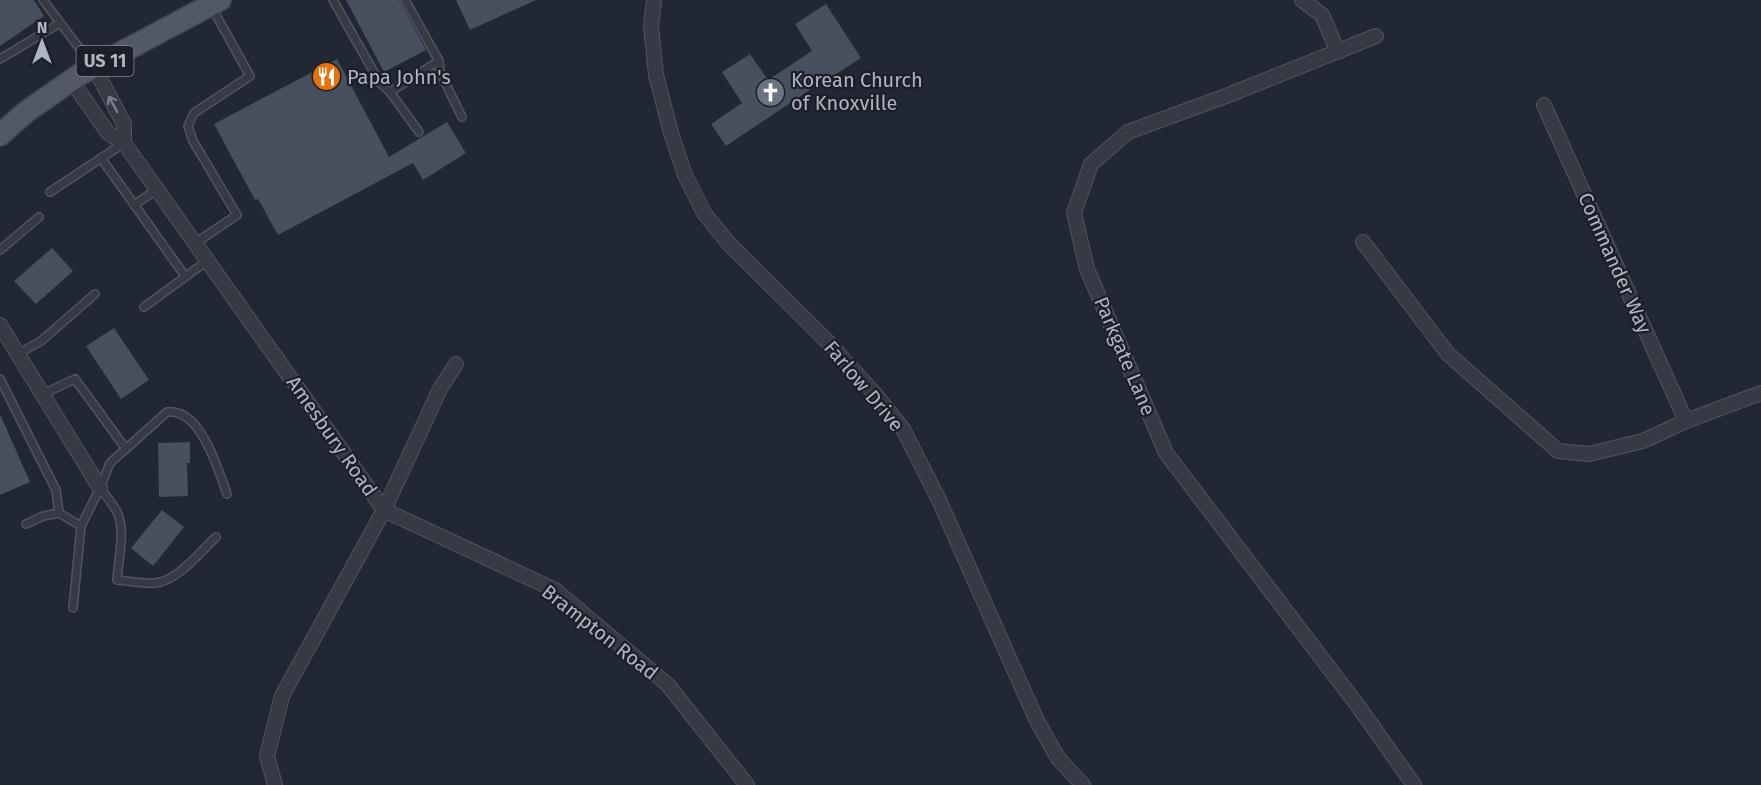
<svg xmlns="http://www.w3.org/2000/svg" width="1761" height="785" font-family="'Fira Sans',sans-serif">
  <rect width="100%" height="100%" fill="#212833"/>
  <!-- building -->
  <g fill="#484f5d">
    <path d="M 0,0 L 34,0 L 44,16 L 0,46 Z"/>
    <path d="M 346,0 L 399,0 L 426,50 L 384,72 Z"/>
    <path d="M 456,0 L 536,0 L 470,30 Z"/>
    <path d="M 826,4 L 861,58 L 830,78 L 829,77 L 726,146 L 711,124 L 742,103 L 722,72 L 750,54 L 768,80 L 812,51 L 795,24 Z"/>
    <path d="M 337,59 L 389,157 L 447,122 L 466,153 L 423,180 L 413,163 L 278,235 L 258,199 L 255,200 L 214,124 Z"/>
    <path d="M 52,248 L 73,271 L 36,304 L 14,281 Z"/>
    <path d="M 114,328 L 149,380 L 121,399 L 86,346 Z"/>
    <path d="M 0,414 L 30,482 L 0,495 Z"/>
    <path d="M 190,442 L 190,463 L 187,463 L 188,496 L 159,497 L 158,443 Z"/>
    <path d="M 162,510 L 184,527 L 153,566 L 131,548 Z"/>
  </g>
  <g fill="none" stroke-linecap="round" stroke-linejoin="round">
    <defs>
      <g id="service">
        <path d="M 43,0 L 92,65"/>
        <path d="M 333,0 L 380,83 L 390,92 L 419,132"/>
        <path d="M 0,59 L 60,23"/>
        <path d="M 439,61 L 440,72 L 462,117"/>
        <path d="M 390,92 L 439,61 L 405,0"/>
        <path d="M 101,158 L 185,276"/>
        <path d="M 50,192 L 124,143"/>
        <path d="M 134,205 L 156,190"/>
        <path d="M 194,244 L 237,215 L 193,141 L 188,126 L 194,113 L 250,76 L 212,8"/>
        <path d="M 0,250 L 39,217"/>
        <path d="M 144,307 L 207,261"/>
        <path d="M 18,354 L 41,341 L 95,294"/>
        <path d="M 0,379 L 56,490 L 59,513"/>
        <path d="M 43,394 L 75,379 L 126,449"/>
        <path d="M 100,488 C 106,496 113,504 117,512 C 126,531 118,560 117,580 C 129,581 143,584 155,583 C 178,581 200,552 216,537"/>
        <path d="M 26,524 L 43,516 L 59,513 L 81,526"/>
        <path d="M 73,608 L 81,526 L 100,488 L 110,463 L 167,412 C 201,408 218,470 227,494"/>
      </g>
      <g id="minor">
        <path d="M 654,0 L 651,26 L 656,75 L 671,133 L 685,175 L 704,213 L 730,245 L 830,344 L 875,394 L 903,429 L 939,500 L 1037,721 L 1058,758 L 1083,785"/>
        <path d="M 1302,0 L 1322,15 L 1338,52"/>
        <path d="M 1376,36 L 1226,96 L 1128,132 L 1091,164 L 1074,213 L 1087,269 L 1166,453 L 1358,706 L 1414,785"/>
        <path d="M 94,67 L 124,124 L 124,143"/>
        <path d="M 71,80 L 108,133 L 124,143 L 384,510 L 555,590 L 668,685 L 747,785"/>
        <path d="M 1544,105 L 1686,421"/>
        <path d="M 1363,242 L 1448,354 L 1558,451 L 1589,454 L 1643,441 L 1686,421 L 1761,393"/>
        <path d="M 0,325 L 100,488"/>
        <path d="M 275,785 L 267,756 L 282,696 L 384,510 L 440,389 L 456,364"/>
      </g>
      <path id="primary" d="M 0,135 L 26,112 L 79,75 L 220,0"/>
    </defs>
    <!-- service casing -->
    <use href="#service" stroke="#4f555f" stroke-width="10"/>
    <!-- minor casing -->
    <use href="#minor" stroke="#4f555f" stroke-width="16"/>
    <!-- primary casing -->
    <use href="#primary" stroke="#3e434e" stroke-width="24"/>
    <!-- service -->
    <use href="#service" stroke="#353a44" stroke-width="7"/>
    <!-- minor -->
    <use href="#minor" stroke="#353a44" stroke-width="14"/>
    <!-- primary -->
    <use href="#primary" stroke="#535964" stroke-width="21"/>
  </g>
  <!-- one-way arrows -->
  <defs><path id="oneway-shaft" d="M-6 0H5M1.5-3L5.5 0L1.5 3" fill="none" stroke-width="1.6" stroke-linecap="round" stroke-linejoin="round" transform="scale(1.5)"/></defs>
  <use stroke="#787e89" href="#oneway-shaft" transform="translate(113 104) rotate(-118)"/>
  <!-- icons -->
  <defs>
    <symbol id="restaurant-disc" viewBox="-11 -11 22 22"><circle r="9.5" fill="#e8710a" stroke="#1a1f29"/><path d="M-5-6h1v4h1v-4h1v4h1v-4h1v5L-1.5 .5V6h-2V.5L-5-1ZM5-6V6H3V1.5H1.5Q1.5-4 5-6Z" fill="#fff"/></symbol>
    <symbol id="church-disc" viewBox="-11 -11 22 22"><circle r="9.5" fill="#6b7280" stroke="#1a1f29"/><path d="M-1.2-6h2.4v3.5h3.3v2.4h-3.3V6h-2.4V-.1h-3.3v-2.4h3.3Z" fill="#fff"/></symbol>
  </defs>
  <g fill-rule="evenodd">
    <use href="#restaurant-disc" x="310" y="60" width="33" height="33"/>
    <use href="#church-disc" x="754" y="76" width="33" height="33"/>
  </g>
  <g text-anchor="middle" stroke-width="4.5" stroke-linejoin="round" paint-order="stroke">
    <!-- shield labels -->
    <rect fill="#1a1f29" stroke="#828893" stroke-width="1.5" x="76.5" y="46" width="57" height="30" rx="4.5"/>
    <g font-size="18" font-weight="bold" fill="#afb5c1">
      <text x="105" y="67">US 11</text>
    </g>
    <!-- poi labels -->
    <g font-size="20" fill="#afb5c1" stroke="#1a1f29" text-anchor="start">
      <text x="347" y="84">Papa John's</text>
      <text x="791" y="87">Korean Church<tspan x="791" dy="23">of Knoxville</tspan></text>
    </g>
    <!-- street labels -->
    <g font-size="20" fill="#afb5c1" stroke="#1a1f29">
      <text transform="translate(1615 263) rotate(66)" y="7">Commander Way</text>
      <text transform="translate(1125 356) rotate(67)" y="7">Parkgate Lane</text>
      <text transform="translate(864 386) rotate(50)" y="7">Farlow Drive</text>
      <text transform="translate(332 436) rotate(55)" y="7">Amesbury Road</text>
      <text transform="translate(600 632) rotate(38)" y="7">Brampton Road</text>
    </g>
  </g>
  <!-- north arrow -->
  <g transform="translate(42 42)" stroke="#1a1f29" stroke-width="4.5" paint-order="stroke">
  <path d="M0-4.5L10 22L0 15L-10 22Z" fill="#afb5c1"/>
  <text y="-9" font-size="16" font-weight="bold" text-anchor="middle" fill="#afb5c1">N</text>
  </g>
</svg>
